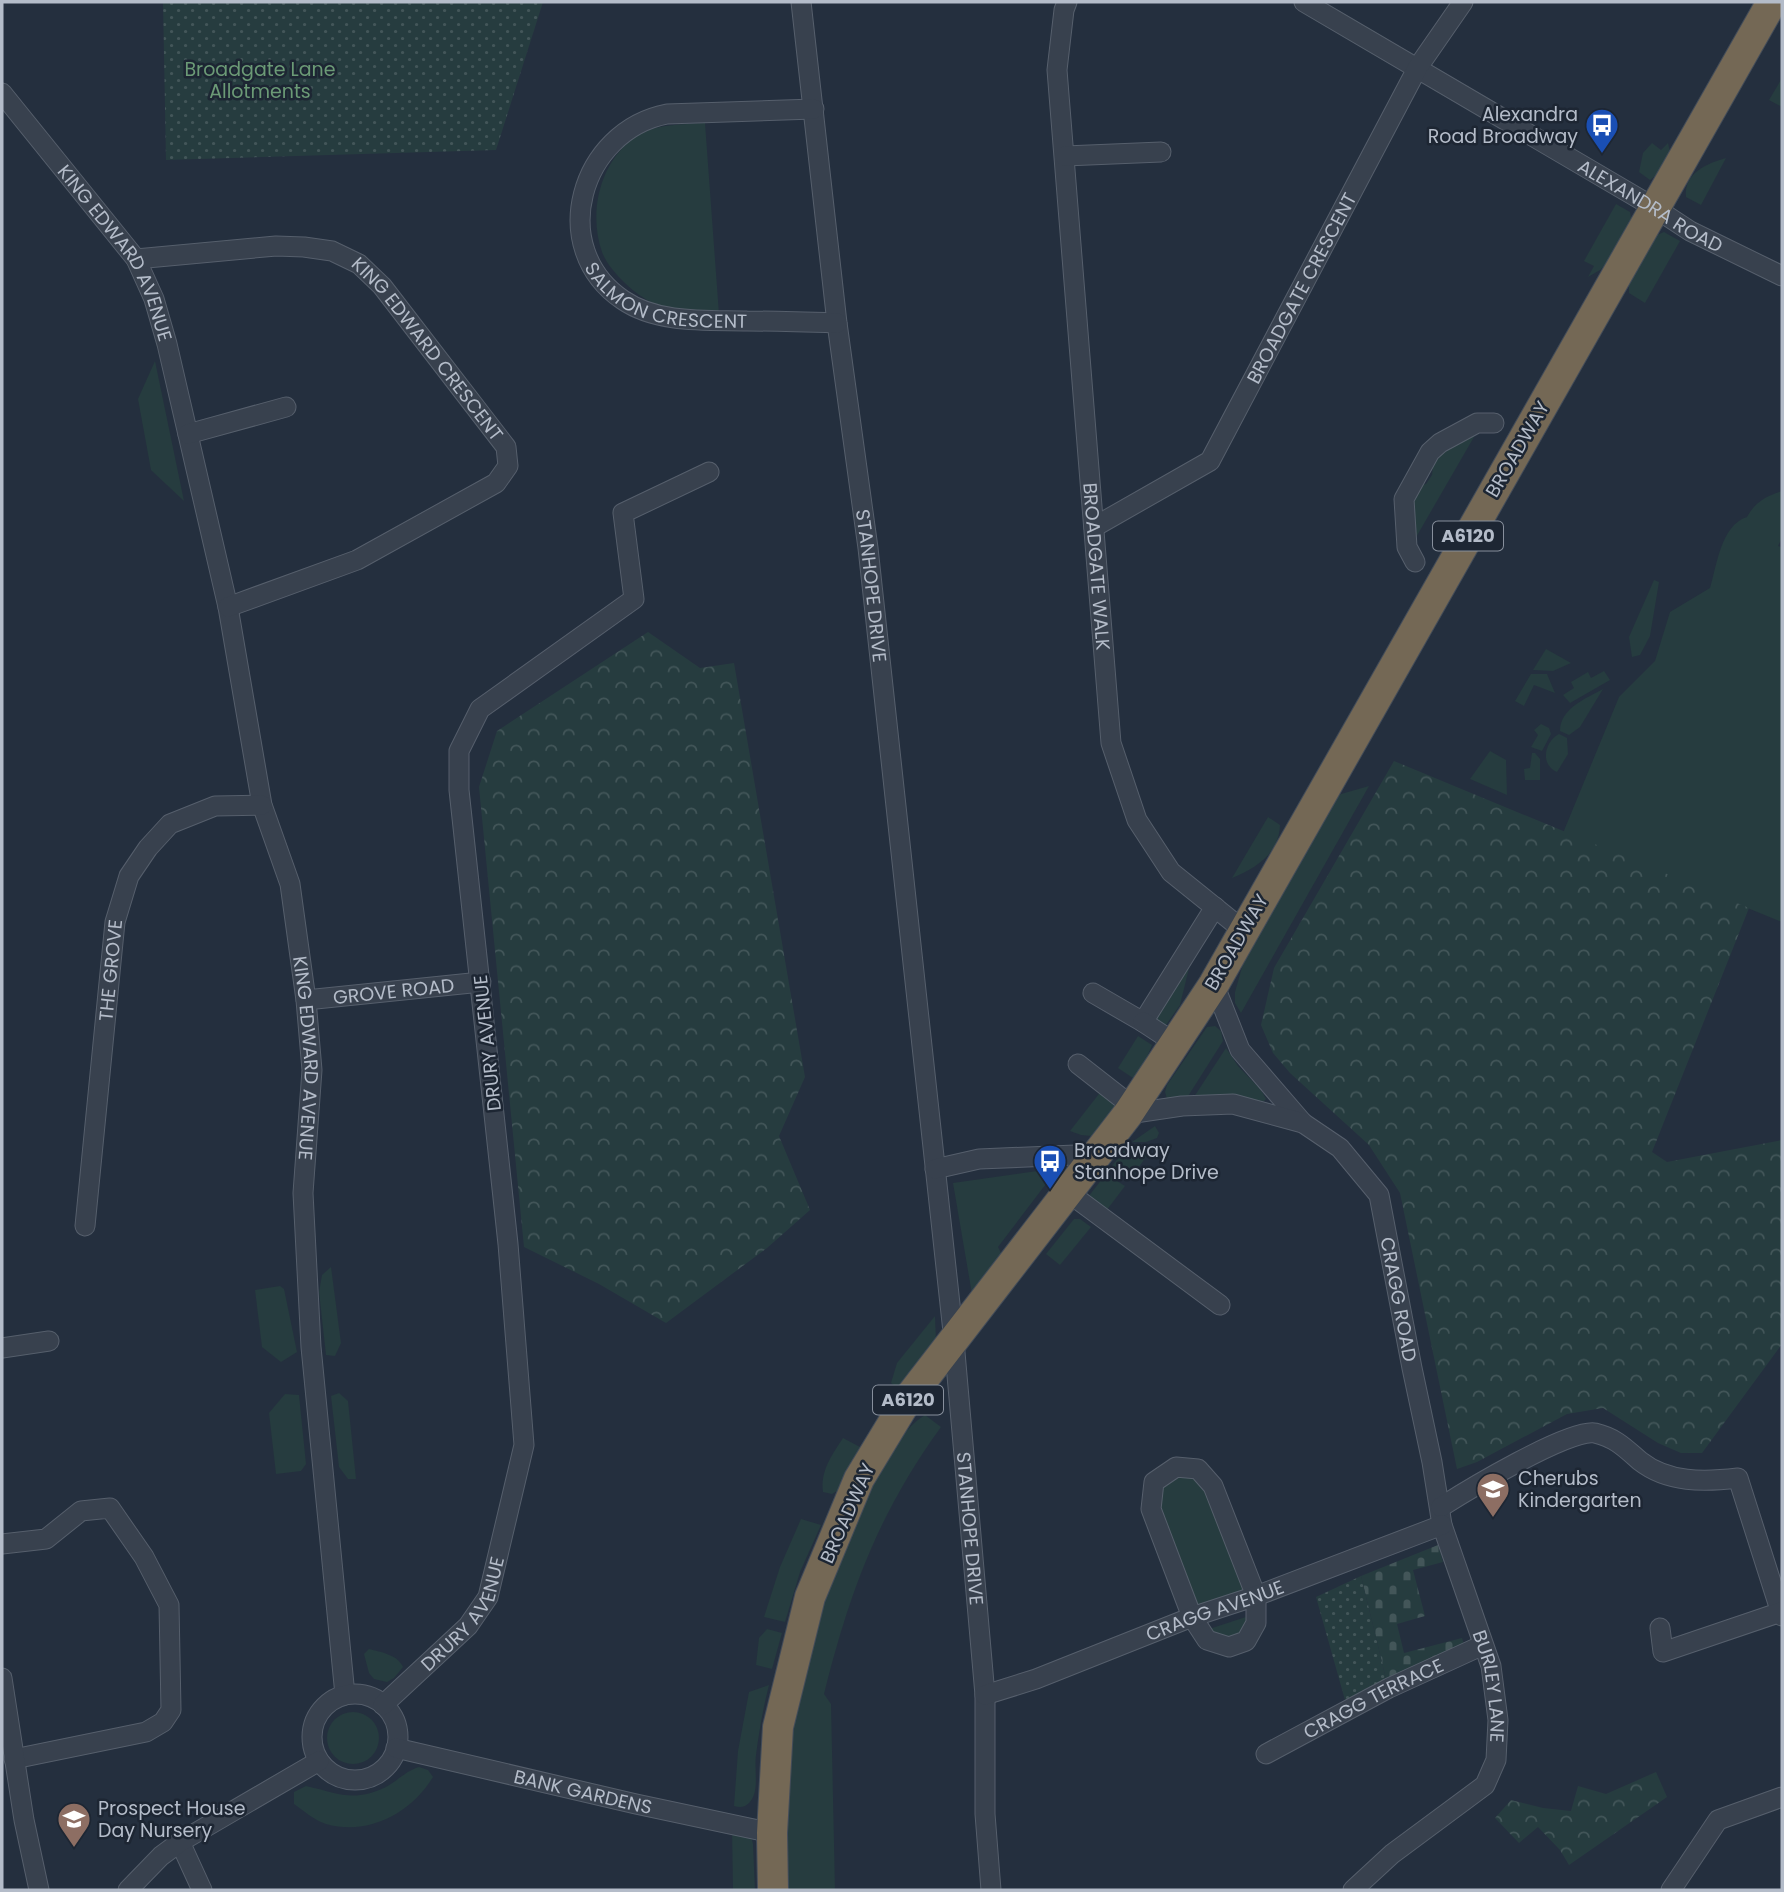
<svg xmlns="http://www.w3.org/2000/svg" width="1784" height="1892" font-family="Poppins,sans-serif">
  <defs>
    <pattern id="forest-crowns" width="20" height="18" patternUnits="userSpaceOnUse" patternTransform="scale(1.75)"><rect width="20" height="18" fill="#263c3f"/><path d="M2 6a3 3 0 1 1 6 0M12 15a3 3 0 1 1 6 0" fill="none" stroke="#435659"/></pattern>
    <pattern id="cemetery-stones" width="16" height="16" patternUnits="userSpaceOnUse" patternTransform="scale(1.75)"><rect width="16" height="16" fill="#263c3f"/><path d="M2 7V4a2 2 0 0 1 4 0v3zM10 15v-3a2 2 0 0 1 4 0v3z" fill="#435659"/></pattern>
    <pattern id="garden-dots" width="8" height="8" patternUnits="userSpaceOnUse" patternTransform="scale(1.75)"><rect width="8" height="8" fill="#263c3f"/><path d="M2 2h.1M6 6h.1" fill="none" stroke="#435659" stroke-width="1.8" stroke-linecap="round"/></pattern>
  </defs>
  <rect width="100%" height="100%" fill="#242f3e"/>
  <!-- grass -->
  <g fill="#263c3f">
    <path d="M 1782,78 L 1782,107 L 1769,100 Z"/>
    <path d="M 705,123 L 719,314 C 698,312 674,312 655,304 C 636,296 609,271 602,252 C 588,212 600,160 637,136 C 657,123 682,125 705,123 Z"/>
    <path d="M 1652,143 L 1661,150 L 1668,143 L 1670,152 L 1659,173 L 1650,180 L 1639,172 L 1643,153 Z"/>
    <path d="M 1726,158 L 1701,205 L 1686,197 C 1683,173 1708,163 1726,158 Z"/>
    <path d="M 1616,204 L 1630,212 L 1631,218 L 1606,264 L 1600,270 L 1588,277 L 1594,266 L 1584,261 Z"/>
    <path d="M 1664,232 L 1680,241 L 1645,303 L 1629,293 L 1629,283 L 1657,235 Z"/>
    <path d="M 155,361 L 184,501 L 151,470 L 138,399 Z"/>
    <path d="M 1478,430 L 1411,546 L 1410,541 L 1415,486 L 1426,484 L 1432,475 L 1433,466 L 1429,461 Z"/>
    <path d="M 1782,491 L 1782,538 L 1778,546 L 1782,547 L 1782,922 L 1563,833 L 1619,697 L 1655,661 L 1670,612 L 1710,588 C 1717,565 1721,525 1747,517 C 1755,502 1766,496 1782,491 Z"/>
    <path d="M 1654,580 L 1659,582 L 1650,636 L 1640,655 L 1632,657 L 1629,637 Z"/>
    <path d="M 1546,649 L 1571,663 L 1553,671 L 1533,670 Z"/>
    <path d="M 1604,671 L 1610,680 L 1570,703 L 1563,695 L 1574,688 L 1571,682 L 1588,672 L 1591,678 Z"/>
    <path d="M 1531,674 L 1547,674 L 1555,693 L 1534,685 L 1524,706 L 1515,701 Z"/>
    <path d="M 1603,689 L 1580,727 L 1569,735 L 1560,731 C 1560,708 1587,698 1603,689 Z"/>
    <path d="M 1541,724 L 1549,728 L 1551,734 L 1542,751 L 1531,747 L 1538,735 L 1534,730 Z"/>
    <path d="M 1559,734 L 1567,738 L 1568,754 L 1557,772 C 1540,765 1544,742 1559,734 Z"/>
    <path d="M 1490,751 L 1506,760 L 1507,795 L 1470,779 Z"/>
    <path d="M 1532,753 L 1535,753 L 1540,759 L 1540,780 L 1525,780 L 1524,769 L 1530,768 Z"/>
    <path d="M 1369,786 L 1241,1013 L 1235,1003 L 1235,992 L 1246,953 L 1334,801 L 1341,794 Z"/>
    <path d="M 1268,817 L 1280,825 C 1279,854 1256,868 1232,878 Z"/>
    <path d="M 1190,964 L 1180,1005 L 1166,1025 L 1149,1014 Z"/>
    <path d="M 1215,1026 L 1221,1031 L 1223,1041 L 1185,1101 L 1167,1099 L 1165,1092 L 1167,1085 L 1207,1027 Z"/>
    <path d="M 1138,1036 L 1152,1045 L 1142,1069 L 1133,1078 L 1118,1068 Z"/>
    <path d="M 1226,1048 L 1238,1066 L 1261,1090 L 1266,1099 L 1261,1104 L 1192,1100 Z"/>
    <path d="M 1102,1090 L 1115,1102 L 1115,1107 L 1092,1136 L 1081,1135 L 1070,1131 Z"/>
    <path d="M 1155,1126 L 1159,1133 L 1157,1138 L 1146,1142 L 1132,1142 Z"/>
    <path d="M 1129,1145 L 1142,1147 L 1148,1154 L 1129,1181 L 1111,1167 Z"/>
    <path d="M 1052,1169 L 1059,1175 L 1056,1184 L 1049,1180 L 998,1247 L 1002,1255 L 972,1294 L 953,1183 Z"/>
    <path d="M 1106,1174 L 1125,1186 L 1103,1215 L 1088,1197 Z"/>
    <path d="M 1074,1219 L 1080,1219 L 1091,1227 L 1060,1265 L 1046,1254 Z"/>
    <path d="M 331,1267 L 341,1343 L 335,1356 L 326,1355 L 319,1292 L 322,1275 Z"/>
    <path d="M 280,1286 L 284,1289 L 297,1352 L 281,1362 L 262,1347 L 255,1290 Z"/>
    <path d="M 935,1316 L 936,1341 L 898,1388 L 891,1383 L 897,1363 Z"/>
    <path d="M 339,1393 L 348,1401 L 356,1479 L 348,1479 L 339,1467 L 331,1396 Z"/>
    <path d="M 285,1394 L 299,1395 L 306,1464 L 301,1471 L 276,1474 L 269,1413 Z"/>
    <path d="M 925,1415 L 941,1427 C 878,1514 850,1591 824,1694 L 831,1704 L 835,1890 L 784,1890 C 786,1843 784,1793 790,1746 C 800,1661 828,1579 865,1501 C 878,1474 899,1430 925,1415 Z"/>
    <path d="M 843,1438 L 860,1447 L 837,1491 L 832,1494 L 823,1492 C 820,1471 832,1455 843,1438 Z"/>
    <path d="M 1179,1476 L 1195,1477 L 1207,1490 L 1246,1590 L 1197,1605 L 1158,1508 L 1162,1489 Z"/>
    <path d="M 801,1519 L 821,1525 L 800,1572 L 785,1622 L 764,1617 L 780,1567 Z"/>
    <path d="M 1249,1616 L 1243,1634 L 1231,1640 L 1206,1630 Z"/>
    <path d="M 767,1629 L 782,1633 L 772,1669 L 756,1665 L 759,1638 Z"/>
    <path d="M 369,1649 C 381,1652 398,1655 403,1667 L 394,1678 L 387,1682 L 374,1679 L 369,1673 L 364,1654 Z"/>
    <path d="M 769,1685 C 763,1708 759,1732 756,1755 C 754,1769 759,1787 752,1799 C 747,1807 742,1808 734,1806 L 738,1751 L 749,1692 Z"/>
    <circle cx="353" cy="1738" r="26"/>
    <path d="M 419,1767 L 428,1770 L 433,1777 C 411,1813 369,1836 326,1824 C 314,1820 304,1811 294,1804 L 294,1792 L 306,1786 C 339,1793 352,1803 386,1787 C 397,1781 406,1771 419,1767 Z"/>
    <path d="M 732,1829 L 751,1836 L 753,1844 L 755,1890 L 733,1890 Z"/>
  </g>
  <!-- forest -->
  <g fill="url(#forest-crowns)">
    <path d="M 648,632 L 700,668 L 734,663 L 805,1077 L 779,1136 L 810,1210 L 767,1248 L 666,1323 L 599,1284 L 524,1247 L 479,787 L 497,731 Z"/>
    <path d="M 1394,761 L 1749,908 L 1652,1152 L 1667,1162 L 1782,1140 L 1782,1344 L 1702,1453 L 1681,1453 L 1658,1443 L 1603,1408 L 1567,1414 L 1477,1462 L 1457,1469 L 1400,1193 L 1369,1145 L 1290,1073 L 1273,1053 L 1261,1025 L 1274,968 Z"/>
    <path d="M 1656,1772 L 1667,1797 L 1569,1865 L 1560,1850 L 1538,1827 L 1519,1843 L 1495,1818 L 1511,1800 L 1543,1808 L 1571,1811 L 1578,1786 L 1606,1794 Z"/>
  </g>
  <!-- cemetery -->
  <path fill="url(#cemetery-stones)" d="M 1438,1545 L 1443,1562 L 1413,1570 L 1425,1616 L 1397,1624 L 1404,1653 L 1462,1638 L 1465,1648 L 1387,1683 L 1361,1576 Z"/>
  <!-- garden -->
  <g fill="url(#garden-dots)">
    <path d="M 163,2 L 543,2 L 496,150 L 166,160 Z"/>
    <path d="M 1361,1576 L 1387,1683 L 1345,1700 L 1316,1597 Z"/>
  </g>
  <g fill="none" stroke-linecap="round" stroke-linejoin="round">
    <defs>
      <g id="minor">
        <path id="s1" d="M 801,2 L 837,323 L 868,548 L 954,1341 L 985,1695 L 985,1814 L 991,1890"/>
        <path id="s2" d="M 1067,2 L 1064,10 L 1057,70 L 1111,743 L 1137,820 L 1171,872 L 1243,930"/>
        <path id="s3" d="M 1304,2 L 1655,208 L 1690,231 L 1782,276"/>
        <path id="s4" d="M 2,93 L 136,259 L 154,299 L 167,344 L 228,607 L 262,805 L 290,884 L 306,1000 L 312,1070 L 303,1193 L 311,1347 L 345,1695"/>
        <path id="s5" d="M 814,109 L 667,114 C 580,131 546,248 623,300 C 658,324 707,320 747,321 C 777,321 807,322 837,323"/>
        <path d="M 1065,156 L 1161,152"/>
        <path id="s6" d="M 136,259 L 276,246 L 304,247 L 332,251 L 359,264 L 382,286 L 506,447 L 508,466 L 496,483 L 357,560 L 228,607"/>
        <path d="M 188,434 L 286,407"/>
        <path id="s7" d="M 1094,527 L 1210,461 L 1418,67 L 1463,2"/>
        <path d="M 1415,562 L 1407,547 L 1404,499 L 1430,452 L 1440,443 L 1477,423 L 1494,423"/>
        <path d="M 1214,984 L 1240,1050 L 1303,1123"/>
        <path d="M 1093,993 L 1143,1022 L 1215,907"/>
        <path id="s8" d="M 306,1000 L 481,982"/>
        <path d="M 1143,1022 L 1175,1043"/>
        <path d="M 1078,1064 L 1133,1107"/>
        <path id="s9" d="M 1128,1114 L 1182,1106 L 1233,1104 L 1303,1123 L 1340,1148 L 1379,1195 L 1412,1368 L 1432,1462 L 1442,1525 L 1491,1666 L 1498,1720 L 1496,1760 L 1485,1785 L 1392,1854 L 1353,1890"/>
        <path d="M 935,1169 L 979,1159 L 1099,1154"/>
        <path d="M 1069,1193 L 1220,1305"/>
        <path id="s10" d="M 85,1226 L 115,922 L 129,876 L 148,848 L 170,824 L 215,806 L 262,805"/>
        <path d="M 2,1348 L 49,1341"/>
        <path d="M 1176,1467 L 1198,1469 L 1213,1486 L 1256,1596 L 1256,1623 L 1246,1641 L 1229,1647 L 1207,1640 L 1192,1617 L 1151,1509 L 1154,1482 Z"/>
        <path d="M 1441,1507 C 1466,1491 1570,1428 1595,1433 C 1616,1438 1625,1448 1640,1461 C 1668,1483 1704,1482 1738,1478 L 1782,1616"/>
        <path d="M 2,1544 L 46,1539 L 81,1511 L 110,1508 L 144,1557 L 169,1605 L 171,1710 L 163,1722 L 146,1732 L 14,1759"/>
        <path d="M 1660,1628 L 1663,1652 L 1781,1612"/>
        <path d="M 2,1678 L 24,1820 L 39,1890"/>
        <circle cx="355" cy="1737" r="43"/>
        <path id="s11" d="M 985,1695 L 1036,1679 L 1192,1617 L 1256,1596 L 1442,1525"/>
        <path id="s12" d="M 383,1705 L 468,1626 L 488,1597 L 524,1445 L 508,1244 L 459,790 L 459,751 L 480,709 L 634,599 L 623,513 L 709,472"/>
        <path id="s13" d="M 396,1748 L 636,1804 L 772,1833"/>
        <path id="s14" d="M 1266,1754 L 1389,1688 L 1483,1645"/>
        <path d="M 180,1842 L 202,1890"/>
        <path d="M 128,1890 L 161,1856 L 180,1842 L 319,1761"/>
        <path d="M 1671,1890 L 1718,1820 L 1782,1797"/>
      </g>
      <path id="highway" d="M 773,1890 L 772,1833 L 778,1727 L 810,1597 L 859,1479 L 905,1403 L 1128,1114 L 1214,984 L 1772,2"/>
    </defs>
    <!-- minor casing -->
    <use href="#minor" stroke="#565f6c" stroke-width="21"/>
    <!-- highway casing -->
    <use href="#highway" stroke="#434c59" stroke-width="32"/>
    <!-- minor -->
    <use href="#minor" stroke="#38414e" stroke-width="19"/>
    <!-- highway -->
    <use href="#highway" stroke="#746855" stroke-width="30"/>
  </g>
  <!-- icons -->
  <defs>
    <symbol id="bus-pin" viewBox="-11 -11 22 30"><path d="M0 17L-7.5 6A9.5 9.5 0 1 1 7.5 6Z" fill="#1a4fb4" stroke="#1d2633"/><path d="M-5-6H5V4H4V6H2V4H-2V6H-4V4H-5ZM-3.5-4V0h7V-4ZM-3.5 1.2v1.5H-2V1.2ZM2 1.2v1.5H3.5V1.2Z" fill="#fff"/></symbol>
    <symbol id="school-pin" viewBox="-11 -11 22 30"><path d="M0 17L-7.5 6A9.5 9.5 0 1 1 7.5 6Z" fill="#8d6e63" stroke="#1d2633"/><path d="M0-5L7-2L0 1L-7-2ZM-4 1L0 2.5L4 1V4Q0 6-4 4Z" fill="#fff"/></symbol>
  </defs>
  <g fill-rule="evenodd">
    <use href="#bus-pin" x="1583" y="106" width="38" height="52"/>
    <use href="#bus-pin" x="1031" y="1142" width="38" height="52"/>
    <use href="#school-pin" x="1474" y="1470" width="38" height="52"/>
    <use href="#school-pin" x="55" y="1800" width="38" height="52"/>
  </g>
  <g text-anchor="middle" stroke-width="5" stroke-linejoin="round" paint-order="stroke">
    <!-- shield labels -->
    <g fill="#1d2633" stroke="#878f9c" stroke-width="2">
      <rect x="1433" y="521.5" width="70" height="29" rx="5"/>
      <rect x="873" y="1385.5" width="70" height="29" rx="5"/>
    </g>
    <g font-size="18" font-weight="bold" fill="#b4bcc9">
      <text x="1468" y="542">A6120</text>
      <text x="908" y="1406">A6120</text>
    </g>
    <!-- park labels -->
    <g font-size="19" fill="#6b9a76" stroke="#1d2633">
      <text x="260" y="76">Broadgate Lane<tspan x="260" dy="22">Allotments</tspan></text>
    </g>
    <!-- poi labels -->
    <g font-size="19" fill="#b4bcc9" stroke="#1d2633" text-anchor="start">
      <text x="1578" y="121" text-anchor="end">Alexandra<tspan x="1578" dy="22">Road Broadway</tspan></text>
      <text x="1074" y="1157">Broadway<tspan x="1074" dy="22">Stanhope Drive</tspan></text>
      <text x="1518" y="1485">Cherubs<tspan x="1518" dy="22">Kindergarten</tspan></text>
      <text x="98" y="1815">Prospect House<tspan x="98" dy="22">Day Nursery</tspan></text>
    </g>
    <!-- street labels -->
    <g font-size="19" fill="#b4bcc9" stroke="#1d2633">
      <text dy="7" stroke="none"><textPath href="#s3" startOffset="402">ALEXANDRA ROAD</textPath></text>
      <text dy="7" stroke="none"><textPath href="#s4" startOffset="198">KING EDWARD AVENUE</textPath></text>
      <text dy="7" stroke="none"><textPath href="#s5" startOffset="429">SALMON CRESCENT</textPath></text>
      <text dy="7" stroke="none"><textPath href="#s7" startOffset="329">BROADGATE CRESCENT</textPath></text>
      <text dy="7" stroke="none"><textPath href="#s6" startOffset="336">KING EDWARD CRESCENT</textPath></text>
      <text transform="translate(1517 449) rotate(-60)" y="7">BROADWAY</text>
      <text dy="7" stroke="none"><textPath href="#s2" startOffset="567">BROADGATE WALK</textPath></text>
      <text dy="7" stroke="none"><textPath href="#s1" startOffset="588">STANHOPE DRIVE</textPath></text>
      <text transform="translate(1236 942) rotate(-60)" y="7">BROADWAY</text>
      <text dy="7" stroke="none"><textPath href="#s10" startOffset="257">THE GROVE</textPath></text>
      <text dy="7" stroke="none"><textPath href="#s8" startOffset="88">GROVE ROAD</textPath></text>
      <text transform="translate(487 1043) rotate(-96)" y="7">DRURY AVENUE</text>
      <text dy="7" stroke="none"><textPath href="#s4" startOffset="1034">KING EDWARD AVENUE</textPath></text>
      <text dy="7" stroke="none"><textPath href="#s9" startOffset="390">CRAGG ROAD</textPath></text>
      <text transform="translate(847 1513) rotate(-66)" y="7">BROADWAY</text>
      <text dy="7" stroke="none"><textPath href="#s1" startOffset="1536">STANHOPE DRIVE</textPath></text>
      <text dy="7" stroke="none"><textPath href="#s12" startOffset="124">DRURY AVENUE</textPath></text>
      <text dy="7" stroke="none"><textPath href="#s11" startOffset="245">CRAGG AVENUE</textPath></text>
      <text dy="7" stroke="none"><textPath href="#s9" startOffset="789">BURLEY LANE</textPath></text>
      <text dy="7" stroke="none"><textPath href="#s14" startOffset="121">CRAGG TERRACE</textPath></text>
      <text dy="7" stroke="none"><textPath href="#s13" startOffset="192">BANK GARDENS</textPath></text>
    </g>
  </g>
  <!-- border -->
  <rect width="1784" height="1892" fill="none" stroke="#b4bcc9" stroke-width="7"/>
</svg>
